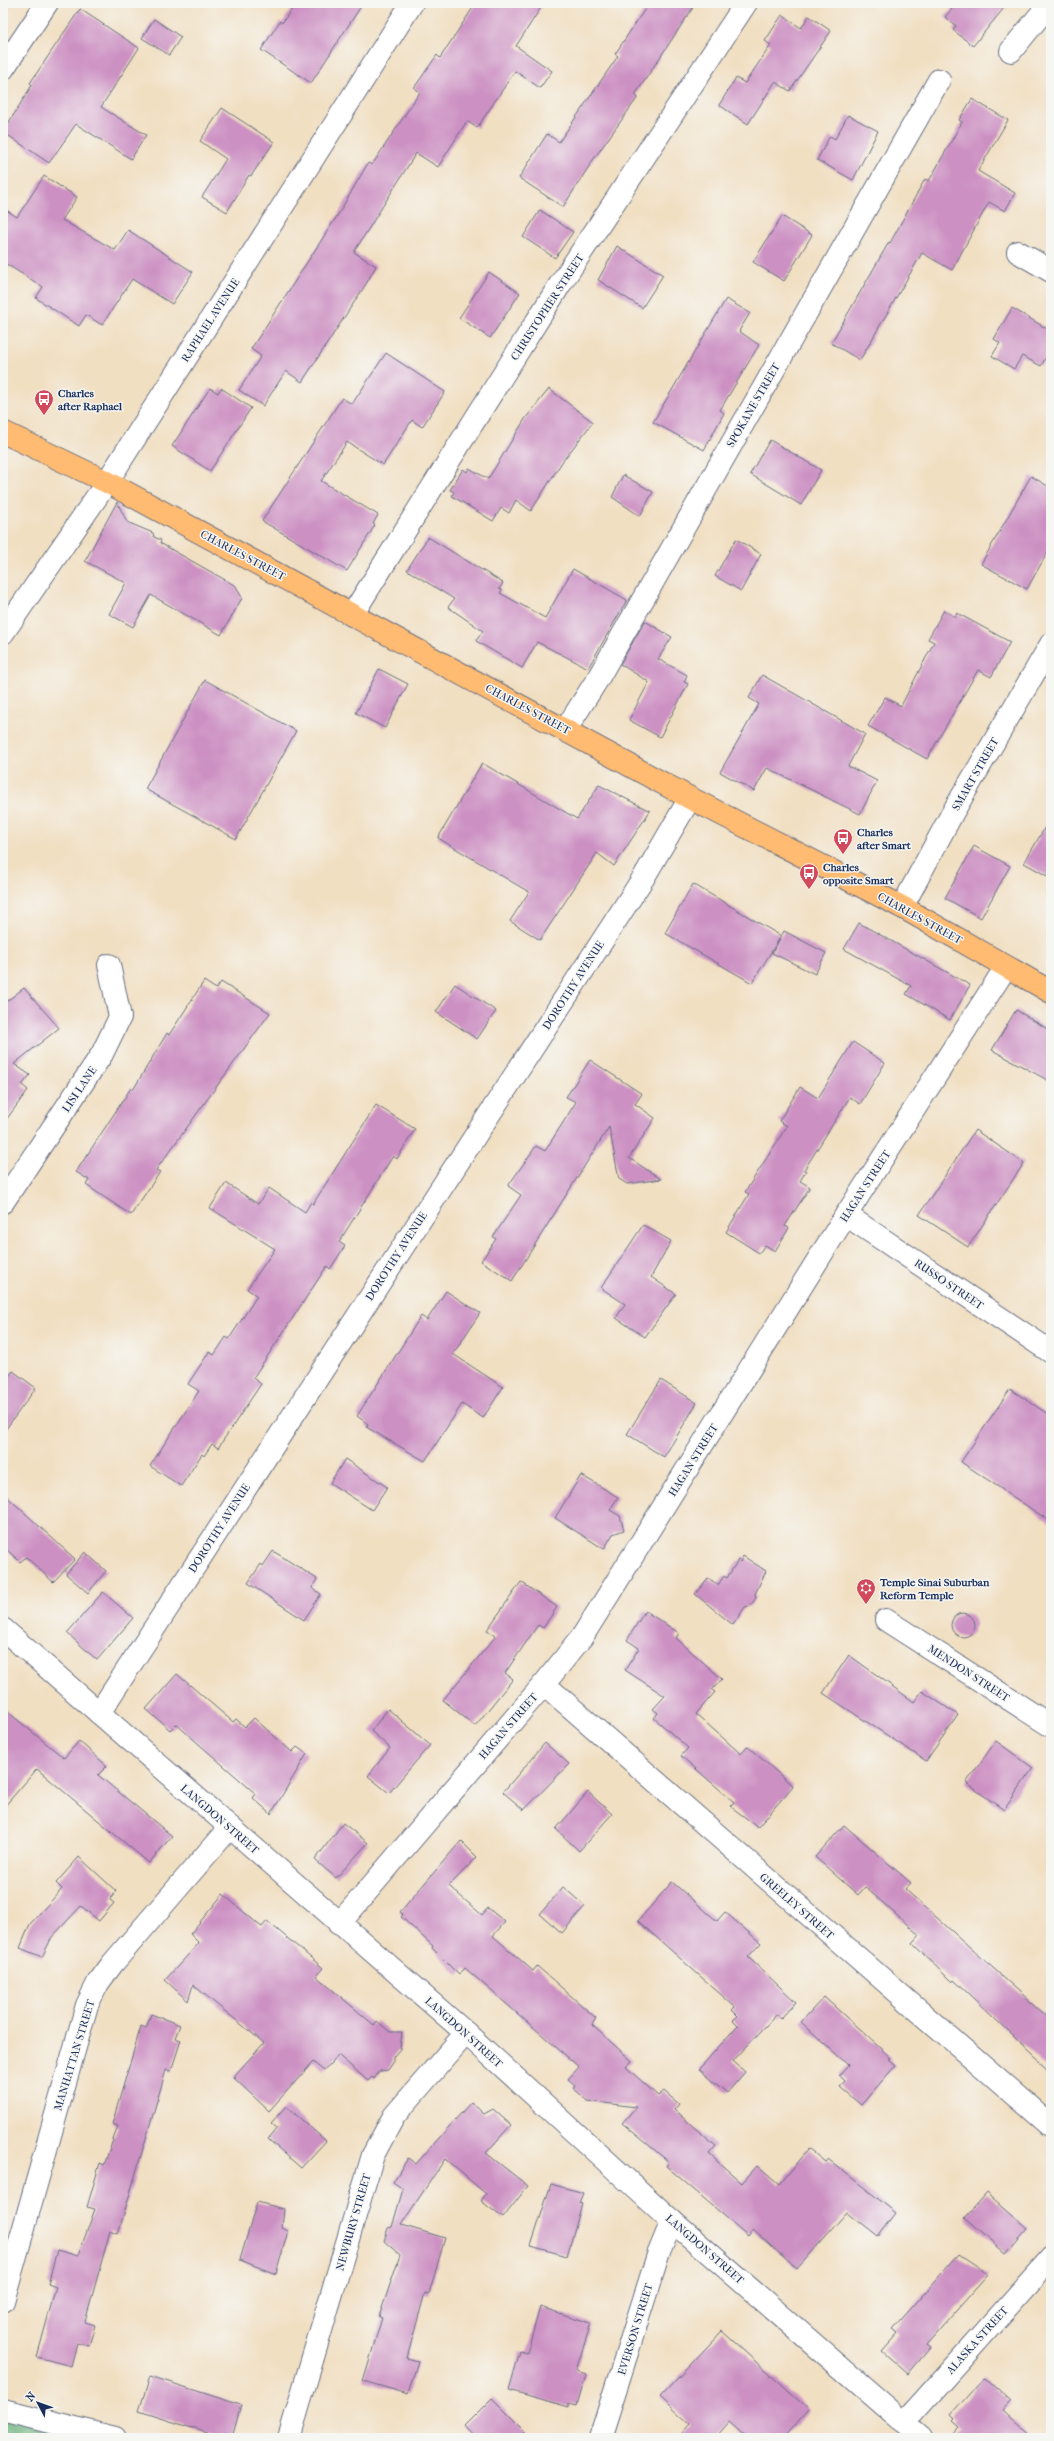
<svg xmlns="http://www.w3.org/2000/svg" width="1054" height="2441" font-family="'IM FELL French Canon',serif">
  <rect width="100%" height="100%" fill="#f6f6f2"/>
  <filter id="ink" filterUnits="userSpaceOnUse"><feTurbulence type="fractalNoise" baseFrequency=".025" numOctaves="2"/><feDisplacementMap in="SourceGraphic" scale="8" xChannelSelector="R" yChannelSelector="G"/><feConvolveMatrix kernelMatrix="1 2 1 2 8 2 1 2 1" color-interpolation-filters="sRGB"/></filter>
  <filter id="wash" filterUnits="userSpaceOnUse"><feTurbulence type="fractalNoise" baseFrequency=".012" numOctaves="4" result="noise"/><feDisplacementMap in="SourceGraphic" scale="16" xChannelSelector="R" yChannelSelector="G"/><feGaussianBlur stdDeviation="0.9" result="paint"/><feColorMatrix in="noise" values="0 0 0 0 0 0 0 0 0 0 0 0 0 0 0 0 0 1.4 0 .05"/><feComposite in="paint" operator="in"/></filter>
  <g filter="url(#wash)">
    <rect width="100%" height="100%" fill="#f1dfc2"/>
    <!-- forest -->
    <path fill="#61ac74" stroke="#3e6e69" d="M 3,2408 L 108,2438 L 3,2438 Z"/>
    <g id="blocks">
      <!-- building -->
      <g fill="#cc90c3">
        <path d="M 296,3 L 363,3 L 311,83 L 261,50 L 280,21 L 282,23 Z"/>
        <path d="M 476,3 L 544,3 L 516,46 L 552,71 L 540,88 L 515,71 L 477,128 L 467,121 L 438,167 L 416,153 L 354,252 L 376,266 L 366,284 L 302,382 L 286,371 L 263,406 L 239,390 L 261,356 L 251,349 L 339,213 L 368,163 L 372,165 L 420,92 L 414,88 L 437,55 L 440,58 Z"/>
        <path d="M 649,3 L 696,3 L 635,95 L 638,97 L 593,160 L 563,207 L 519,178 L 547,134 L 559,142 L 618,56 L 615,54 Z"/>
        <path d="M 957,3 L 1008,3 L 973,46 L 953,30 L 956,26 L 945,17 Z"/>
        <path d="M 80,9 L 139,48 L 101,107 L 146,135 L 131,159 L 76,124 L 49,163 L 3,132 L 32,85 L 30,83 Z"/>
        <path d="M 782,15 L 801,28 L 809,16 L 831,31 L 790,91 L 775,82 L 748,124 L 719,105 L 736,78 L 745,83 L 771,45 L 765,41 Z"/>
        <path d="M 154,19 L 181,37 L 169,55 L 142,38 Z"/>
        <path d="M 972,99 L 1008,120 L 978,171 L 1015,193 L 1005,211 L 989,202 L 952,270 L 922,253 L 860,360 L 831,343 L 889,242 L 890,243 L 925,179 L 929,181 L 962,122 L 959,120 Z"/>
        <path d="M 222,108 L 274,142 L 251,176 L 249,175 L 227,212 L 202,197 L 226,159 L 200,141 Z"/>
        <path d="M 848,115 L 878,131 L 853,180 L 817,160 L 830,136 L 835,139 Z"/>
        <path d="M 44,176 L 77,197 L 62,220 L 115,250 L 128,230 L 193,272 L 172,304 L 132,279 L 102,325 L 86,315 L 79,326 L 36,298 L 43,287 L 3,262 L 3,208 L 17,217 Z"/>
        <path d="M 540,210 L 573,232 L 555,258 L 523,237 Z"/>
        <path d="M 782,216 L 812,235 L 784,281 L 753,262 Z"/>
        <path d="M 617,246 L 663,275 L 642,308 L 598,280 Z"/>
        <path d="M 489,272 L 520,293 L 490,338 L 459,318 Z"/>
        <path d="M 726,299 L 750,313 L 739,331 L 759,345 L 720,410 L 724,413 L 704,450 L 653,422 Z"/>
        <path d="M 1012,308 L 1051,331 L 1051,348 L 1041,366 L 1022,356 L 1014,369 L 992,356 L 1000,343 L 994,339 Z"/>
        <path d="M 386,353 L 445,392 L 422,427 L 412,420 L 383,465 L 347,442 L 321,481 L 378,515 L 373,524 L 375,525 L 347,571 L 262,521 L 342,398 L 352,404 Z"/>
        <path d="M 210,388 L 218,393 L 221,388 L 251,408 L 210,471 L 172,446 Z"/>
        <path d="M 549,389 L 593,422 L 562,462 L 531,511 L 516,500 L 509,513 L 501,508 L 493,521 L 452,496 L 454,492 L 450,490 L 463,469 L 467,472 L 469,468 L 488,479 L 525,419 Z"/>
        <path d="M 770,440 L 821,470 L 801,505 L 750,474 Z"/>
        <path d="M 623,475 L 653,492 L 640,516 L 612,497 Z"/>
        <path d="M 1031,476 L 1051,488 L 1051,546 L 1027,589 L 981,564 Z"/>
        <path d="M 117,502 L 127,522 L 153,533 L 154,537 L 161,540 L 160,543 L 236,586 L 242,598 L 221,635 L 151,595 L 133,627 L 109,614 L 126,583 L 85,561 Z"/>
        <path d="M 428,537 L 503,583 L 499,589 L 502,590 L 500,593 L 545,618 L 573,569 L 627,600 L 588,668 L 537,642 L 522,668 L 476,641 L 483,631 L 448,607 L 454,599 L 407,570 Z"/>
        <path d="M 736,539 L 761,554 L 741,591 L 715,576 Z"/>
        <path d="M 944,610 L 955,617 L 957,613 L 1010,642 L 991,677 L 978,670 L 927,759 L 868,726 L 885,697 L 901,706 L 934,642 L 928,639 Z"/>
        <path d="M 645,621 L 672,637 L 658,659 L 687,675 L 684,682 L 688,684 L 660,737 L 629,720 L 649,682 L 620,664 Z"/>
        <path d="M 379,669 L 408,684 L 385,728 L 356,713 Z"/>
        <path d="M 762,675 L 865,734 L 848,766 L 877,781 L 860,814 L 767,768 L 754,791 L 720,772 L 759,704 L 749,698 Z"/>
        <path d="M 205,680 L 296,731 L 236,839 L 145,789 Z"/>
        <path d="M 482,763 L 577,819 L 599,785 L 650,811 L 614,866 L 597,853 L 540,940 L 510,921 L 529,892 L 438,838 Z"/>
        <path d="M 1051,817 L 1051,878 L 1024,863 Z"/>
        <path d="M 974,846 L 1010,866 L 981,918 L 945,898 Z"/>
        <path d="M 693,884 L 781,936 L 752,983 L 665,933 Z"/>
        <path d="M 859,923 L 970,985 L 950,1020 L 906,994 L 911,986 L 844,949 Z"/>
        <path d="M 784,931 L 826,953 L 815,974 L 772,953 Z"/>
        <path d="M 204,981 L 216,989 L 221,982 L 270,1013 L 156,1170 L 160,1172 L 131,1215 L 86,1185 L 89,1180 L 76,1172 L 131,1088 L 133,1090 L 167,1033 L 169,1035 Z"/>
        <path d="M 455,984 L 496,1011 L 477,1039 L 436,1012 Z"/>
        <path d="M 24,988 L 59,1028 L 14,1064 L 30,1075 L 22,1085 L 28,1090 L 3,1124 L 3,1004 Z"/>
        <path d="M 1016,1010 L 1051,1031 L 1051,1082 L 992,1050 Z"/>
        <path d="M 853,1042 L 885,1063 L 860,1104 L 850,1097 L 804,1170 L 806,1171 L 800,1181 L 810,1187 L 785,1226 L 789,1228 L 775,1251 L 765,1245 L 759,1253 L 726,1232 L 749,1194 L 745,1192 L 787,1126 L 779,1121 L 800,1087 L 818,1098 Z"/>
        <path d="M 590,1060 L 642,1094 L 635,1104 L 655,1118 L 629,1158 L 661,1179 L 627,1184 L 619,1179 L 609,1127 L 512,1281 L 481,1261 L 496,1239 L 493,1237 L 521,1195 L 508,1186 L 536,1146 L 545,1151 L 576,1102 L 566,1097 Z"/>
        <path d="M 376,1105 L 415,1129 L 397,1159 L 393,1156 L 339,1242 L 345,1246 L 330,1269 L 327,1266 L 253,1378 L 261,1384 L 218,1448 L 212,1444 L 204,1456 L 202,1454 L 181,1486 L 150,1466 L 199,1391 L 188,1384 L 209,1352 L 214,1355 L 226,1337 L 229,1339 L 257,1296 L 247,1289 L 275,1249 L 210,1208 L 226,1183 L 258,1204 L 269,1188 L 305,1212 L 311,1202 L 313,1204 Z"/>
        <path d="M 975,1130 L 1024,1163 L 968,1247 L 919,1215 Z"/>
        <path d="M 643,1225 L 671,1241 L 651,1277 L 676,1294 L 645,1337 L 616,1318 L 625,1304 L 601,1288 Z"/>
        <path d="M 446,1291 L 480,1313 L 453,1354 L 503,1387 L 483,1418 L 462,1404 L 425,1461 L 366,1427 L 368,1424 L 357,1416 L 421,1316 L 427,1320 Z"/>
        <path d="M 13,1371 L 36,1388 L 3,1433 L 3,1384 Z"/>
        <path d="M 661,1380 L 697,1403 L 664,1457 L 627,1434 Z"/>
        <path d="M 1010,1389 L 1051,1416 L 1051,1522 L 961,1462 Z"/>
        <path d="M 345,1459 L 387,1487 L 372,1510 L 330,1483 Z"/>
        <path d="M 581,1475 L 618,1497 L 610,1510 L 620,1516 L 624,1530 L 613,1534 L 604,1549 L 555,1518 Z"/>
        <path d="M 3,1493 L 75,1559 L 53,1582 L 26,1557 L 20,1562 L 3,1546 Z"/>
        <path d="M 273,1551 L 317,1579 L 312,1588 L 321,1594 L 304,1620 L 248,1583 L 261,1564 L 263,1566 Z"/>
        <path d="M 85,1552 L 106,1571 L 88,1593 L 66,1574 Z"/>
        <path d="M 743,1556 L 766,1571 L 755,1594 L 756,1598 L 750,1606 L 745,1607 L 733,1625 L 695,1594 L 708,1578 L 718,1585 L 724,1576 L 727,1578 L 738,1560 L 740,1562 Z"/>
        <path d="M 521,1582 L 557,1607 L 543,1628 L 538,1625 L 505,1673 L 513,1679 L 475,1726 L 443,1700 L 496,1636 L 487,1630 Z"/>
        <path d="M 103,1592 L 133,1618 L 97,1660 L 67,1633 Z"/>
        <path d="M 645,1611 L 679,1633 L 676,1638 L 722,1679 L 712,1690 L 715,1692 L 696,1714 L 741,1754 L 747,1746 L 793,1786 L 758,1827 L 730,1806 L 734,1802 L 681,1756 L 688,1748 L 654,1718 L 658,1713 L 653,1709 L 665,1696 L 625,1670 L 639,1648 L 627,1640 Z"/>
        <circle cx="963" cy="1625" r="12"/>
        <path d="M 849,1655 L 914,1702 L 922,1691 L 958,1715 L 926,1761 L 823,1693 Z"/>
        <path d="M 177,1674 L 233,1722 L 236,1719 L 245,1727 L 254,1718 L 292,1752 L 297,1747 L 307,1754 L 271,1814 L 253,1798 L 256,1794 L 176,1724 L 170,1730 L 146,1709 Z"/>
        <path d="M 3,1708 L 64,1758 L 79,1741 L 107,1766 L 98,1775 L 172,1836 L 149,1863 L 37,1769 L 3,1808 Z"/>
        <path d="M 388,1709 L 430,1745 L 389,1793 L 368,1776 L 390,1748 L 371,1731 Z"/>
        <path d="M 996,1741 L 1033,1768 L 1004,1810 L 966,1783 Z"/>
        <path d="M 545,1743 L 569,1764 L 524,1810 L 503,1792 Z"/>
        <path d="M 588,1792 L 612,1814 L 579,1851 L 556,1829 Z"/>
        <path d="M 343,1823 L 368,1843 L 336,1878 L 315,1860 Z"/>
        <path d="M 844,1825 L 911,1883 L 905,1889 L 1051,2020 L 1051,2072 L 954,1980 L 952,1982 L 912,1943 L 919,1935 L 865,1887 L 858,1895 L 815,1857 Z"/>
        <path d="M 461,1841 L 477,1857 L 449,1886 L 482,1915 L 488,1908 L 505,1922 L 493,1936 L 533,1971 L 537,1966 L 596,2018 L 592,2025 L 632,2061 L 626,2067 L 658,2096 L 664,2091 L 679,2104 L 674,2110 L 716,2146 L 709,2154 L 742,2183 L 757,2166 L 779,2185 L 809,2149 L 825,2162 L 828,2159 L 896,2213 L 878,2237 L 847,2212 L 797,2269 L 753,2230 L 748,2236 L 666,2166 L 669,2162 L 622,2123 L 636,2107 L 588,2101 L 573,2088 L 575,2085 L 568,2079 L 579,2067 L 465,1968 L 459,1975 L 432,1948 L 433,1946 L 401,1917 L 403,1915 L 400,1912 Z"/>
        <path d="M 79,1857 L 116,1891 L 110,1900 L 114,1903 L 99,1921 L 81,1906 L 52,1937 L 42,1957 L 20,1948 L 30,1924 L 62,1889 L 56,1883 Z"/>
        <path d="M 672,1882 L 717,1921 L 725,1912 L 761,1943 L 748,1957 L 796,2002 L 781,2018 L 777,2014 L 733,2061 L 745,2072 L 727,2093 L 699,2069 L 738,2025 L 733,2020 L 738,2016 L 732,2010 L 735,2007 L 638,1921 Z"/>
        <path d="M 563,1887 L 585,1906 L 562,1933 L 540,1914 Z"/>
        <path d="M 223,1894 L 259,1925 L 262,1927 L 267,1921 L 323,1968 L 316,1976 L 374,2025 L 377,2021 L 390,2032 L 402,2032 L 400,2049 L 393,2057 L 393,2063 L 388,2070 L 380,2071 L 374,2079 L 372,2077 L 368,2081 L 338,2055 L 324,2071 L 313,2062 L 269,2111 L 233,2077 L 264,2043 L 193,1985 L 188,2001 L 165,1980 L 199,1943 L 190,1934 Z"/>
        <path d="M 824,1997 L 891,2058 L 889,2059 L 896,2065 L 861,2105 L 840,2087 L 845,2081 L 839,2075 L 848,2065 L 801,2022 Z"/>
        <path d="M 151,2014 L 180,2025 L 175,2038 L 181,2040 L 171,2071 L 166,2070 L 118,2234 L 110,2231 L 85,2322 L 95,2325 L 89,2346 L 77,2343 L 71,2366 L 37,2357 L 56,2287 L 48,2284 L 57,2250 L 78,2256 L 95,2209 L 87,2207 L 100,2163 L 104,2165 L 118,2126 L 112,2124 L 125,2080 L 141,2026 L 146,2028 Z"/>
        <path d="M 471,2102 L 484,2114 L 493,2109 L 511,2125 L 486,2153 L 528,2186 L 503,2218 L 481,2201 L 486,2194 L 445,2159 L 401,2225 L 445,2238 L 429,2294 L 425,2293 L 407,2358 L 418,2361 L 408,2394 L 363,2381 L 382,2318 L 379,2317 L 400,2255 L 384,2241 L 388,2228 L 392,2227 L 403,2189 L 393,2182 L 408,2158 L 416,2164 Z"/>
        <path d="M 286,2106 L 326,2141 L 301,2168 L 268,2139 L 277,2128 L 271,2123 Z"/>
        <path d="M 551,2184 L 583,2193 L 579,2203 L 582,2204 L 567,2256 L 531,2246 Z"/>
        <path d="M 987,2193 L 1028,2229 L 1006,2254 L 965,2218 Z"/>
        <path d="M 257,2202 L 284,2209 L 282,2228 L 288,2231 L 276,2274 L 240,2260 Z"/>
        <path d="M 958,2255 L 988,2275 L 926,2345 L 930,2348 L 908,2374 L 882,2351 L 898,2333 L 893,2329 Z"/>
        <path d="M 540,2307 L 591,2323 L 577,2367 L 577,2371 L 586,2374 L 577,2405 L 569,2403 L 569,2407 L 509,2390 L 520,2351 L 527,2353 Z"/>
        <path d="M 722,2331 L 809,2410 L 784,2438 L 747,2438 L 729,2422 L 715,2438 L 677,2438 L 690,2424 L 660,2397 Z"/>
        <path d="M 150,2376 L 241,2405 L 232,2438 L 223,2438 L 139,2411 Z"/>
        <path d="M 984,2377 L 1011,2402 L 1003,2411 L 1033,2438 L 950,2438 L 960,2427 L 953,2421 L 955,2419 L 951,2415 Z"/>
        <path d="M 492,2398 L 532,2438 L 475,2438 L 464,2426 Z"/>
      </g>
    </g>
  </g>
  <g filter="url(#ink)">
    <use href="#blocks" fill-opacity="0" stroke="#666d81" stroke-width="1"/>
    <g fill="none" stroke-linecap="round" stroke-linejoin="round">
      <defs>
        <g id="minor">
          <path d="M 1011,51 L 1050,3"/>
          <path d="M 3,69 L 47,3"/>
          <path d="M 1018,252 L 1051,271"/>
          <path d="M 352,615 L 559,286 L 746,3"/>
          <path d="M 3,633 L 107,482 L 412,3"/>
          <path d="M 566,729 L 597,680 L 939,80"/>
          <path d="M 902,907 L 953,812 L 1051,644"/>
          <path d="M 3,1202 L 102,1054 L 120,1017 L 109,965"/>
          <path d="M 846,1215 L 1051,1352"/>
          <path d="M 886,1620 L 1051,1726"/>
          <path d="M 3,1629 L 466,2033 L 672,2221 L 922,2438"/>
          <path d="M 544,1684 L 1051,2126"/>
          <path d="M 99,1713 L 644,877 L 690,798"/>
          <path d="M 339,1924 L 544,1684 L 582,1637 L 846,1215 L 1006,967"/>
          <path d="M 3,2301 L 87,2005 L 98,1983 L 113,1963 L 230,1827"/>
          <path d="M 3,2410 L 115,2438"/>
          <path d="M 904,2423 L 1051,2258"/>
          <path d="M 289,2438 L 373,2155 L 394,2116 L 466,2033"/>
          <path d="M 600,2438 L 658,2255 L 672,2221"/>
        </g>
        <path id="primary" d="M 3,432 L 107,482 L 690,798 L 902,907 L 1051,992"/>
      </defs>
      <!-- minor casing -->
      <use href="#minor" stroke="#666d81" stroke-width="24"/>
      <!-- primary casing -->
      <use href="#primary" stroke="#666d81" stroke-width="24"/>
      <!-- minor -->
      <use href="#minor" stroke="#fff" stroke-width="22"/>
      <!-- primary -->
      <use href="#primary" stroke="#ffbb71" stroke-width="22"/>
    </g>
  </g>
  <!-- icons -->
  <defs>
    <symbol id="bus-pin" viewBox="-11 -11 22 30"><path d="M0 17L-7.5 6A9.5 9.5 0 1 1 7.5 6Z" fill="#d1495b" stroke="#f6f6f2"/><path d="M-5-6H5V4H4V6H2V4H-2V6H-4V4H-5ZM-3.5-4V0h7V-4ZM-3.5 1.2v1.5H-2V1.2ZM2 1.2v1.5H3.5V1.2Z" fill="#fff"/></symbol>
    <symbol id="synagogue-pin" viewBox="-11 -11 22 30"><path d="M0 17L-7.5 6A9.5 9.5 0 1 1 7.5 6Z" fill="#d1495b" stroke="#f6f6f2"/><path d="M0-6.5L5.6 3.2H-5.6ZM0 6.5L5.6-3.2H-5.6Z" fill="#fff"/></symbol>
  </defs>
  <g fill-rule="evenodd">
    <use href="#bus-pin" x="33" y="388" width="22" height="30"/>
    <use href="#bus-pin" x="832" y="827" width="22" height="30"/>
    <use href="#bus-pin" x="798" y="862" width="22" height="30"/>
    <use href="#synagogue-pin" x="855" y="1577" width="22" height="30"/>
  </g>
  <g text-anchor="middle" stroke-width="3" stroke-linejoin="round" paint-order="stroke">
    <!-- street labels -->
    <g font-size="11" fill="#1b2f5e" stroke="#f6f6f2">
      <text transform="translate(547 307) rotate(-57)" y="4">CHRISTOPHER STREET</text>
      <text transform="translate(210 320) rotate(-57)" y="4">RAPHAEL AVENUE</text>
      <text transform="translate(753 405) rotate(-60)" y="4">SPOKANE STREET</text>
      <text transform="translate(243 555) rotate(28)" y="4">CHARLES STREET</text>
      <text transform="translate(528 709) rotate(28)" y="4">CHARLES STREET</text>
      <text transform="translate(975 774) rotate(-60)" y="4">SMART STREET</text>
      <text transform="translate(920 918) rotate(29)" y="4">CHARLES STREET</text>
      <text transform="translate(573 985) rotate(-57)" y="4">DOROTHY AVENUE</text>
      <text transform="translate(79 1089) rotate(-56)" y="4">LISI LANE</text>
      <text transform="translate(865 1186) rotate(-57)" y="4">HAGAN STREET</text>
      <text transform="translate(396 1256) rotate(-57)" y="4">DOROTHY AVENUE</text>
      <text transform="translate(949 1284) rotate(34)" y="4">RUSSO STREET</text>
      <text transform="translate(693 1460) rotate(-58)" y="4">HAGAN STREET</text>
      <text transform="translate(219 1528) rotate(-57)" y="4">DOROTHY AVENUE</text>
      <text transform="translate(969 1673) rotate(33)" y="4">MENDON STREET</text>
      <text transform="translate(508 1726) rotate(-49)" y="4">HAGAN STREET</text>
      <text transform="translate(220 1819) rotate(41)" y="4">LANGDON STREET</text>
      <text transform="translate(797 1906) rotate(41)" y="4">GREELEY STREET</text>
      <text transform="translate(464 2032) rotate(42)" y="4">LANGDON STREET</text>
      <text transform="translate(74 2055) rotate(-73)" y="4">MANHATTAN STREET</text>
      <text transform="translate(353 2222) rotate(-74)" y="4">NEWBURY STREET</text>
      <text transform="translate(705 2249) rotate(41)" y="4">LANGDON STREET</text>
      <text transform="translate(635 2329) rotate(-73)" y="4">EVERSON STREET</text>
      <text transform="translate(977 2340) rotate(-48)" y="4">ALASKA STREET</text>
    </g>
    <!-- poi labels -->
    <g font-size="11" font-weight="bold" fill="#1b2f5e" stroke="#f6f6f2" text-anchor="start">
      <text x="58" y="397">Charles<tspan x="58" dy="13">after Raphael</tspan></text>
      <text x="857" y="836">Charles<tspan x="857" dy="13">after Smart</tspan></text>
      <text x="823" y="871">Charles<tspan x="823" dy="13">opposite Smart</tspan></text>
      <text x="880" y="1586">Temple Sinai Suburban<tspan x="880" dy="13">Reform Temple</tspan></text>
    </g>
  </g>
  <!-- margin -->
  <rect width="1054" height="2441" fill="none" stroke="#f6f6f2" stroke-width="16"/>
  <!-- north arrow -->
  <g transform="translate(38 2403) rotate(311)" stroke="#f6f6f2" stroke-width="3" paint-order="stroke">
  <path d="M0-3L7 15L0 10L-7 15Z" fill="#1b2f5e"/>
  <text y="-6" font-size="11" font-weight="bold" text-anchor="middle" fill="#1b2f5e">N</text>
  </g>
</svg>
